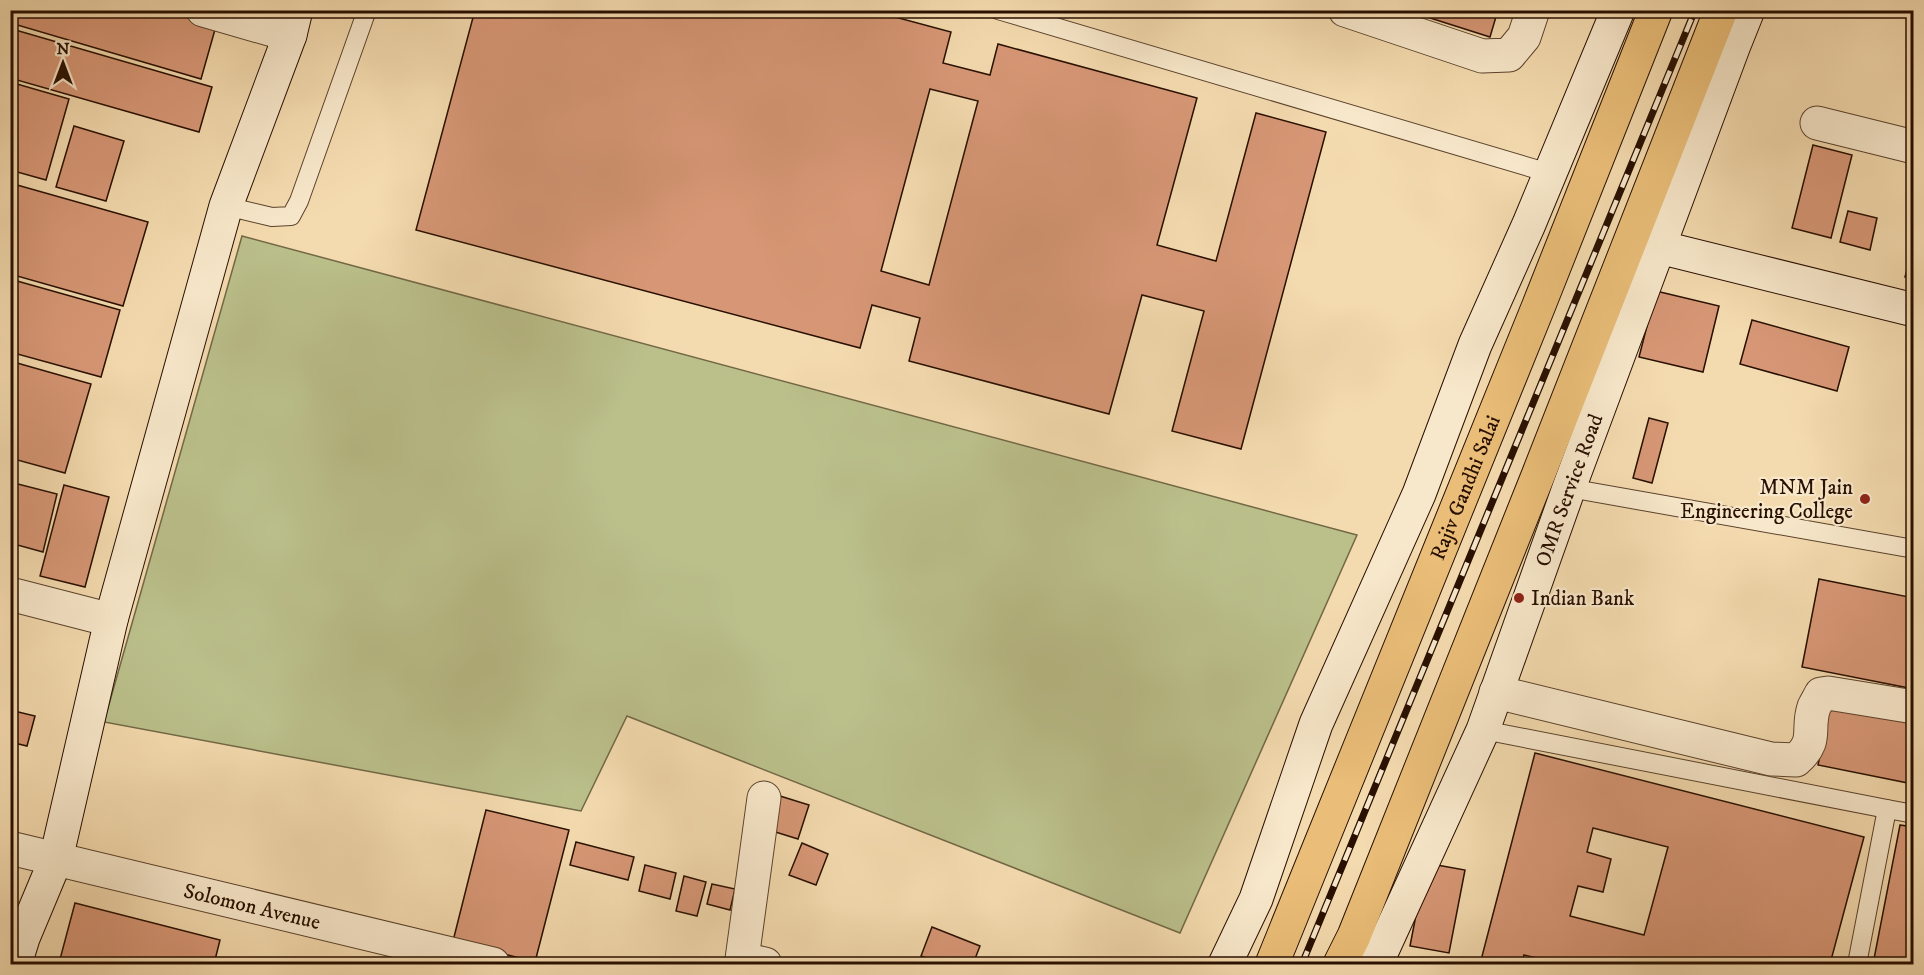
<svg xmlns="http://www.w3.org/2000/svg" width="1924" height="975" font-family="'IM FELL DW Pica',serif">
  <rect width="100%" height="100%" fill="#f4dbaf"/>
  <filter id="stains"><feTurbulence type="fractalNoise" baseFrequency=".00333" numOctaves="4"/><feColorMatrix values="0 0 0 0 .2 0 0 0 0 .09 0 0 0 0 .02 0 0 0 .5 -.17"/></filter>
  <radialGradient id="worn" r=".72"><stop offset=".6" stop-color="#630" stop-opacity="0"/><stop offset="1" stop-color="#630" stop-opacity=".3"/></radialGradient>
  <!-- green -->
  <path fill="#bbc08b" stroke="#726846" stroke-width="1.5" d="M 242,236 L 1357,535 L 1180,933 L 627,716 L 581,811 L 104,722 Z"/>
  <!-- building -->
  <g fill="#d79776" stroke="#280f00" stroke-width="1.5" fill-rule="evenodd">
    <path d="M 18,10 L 162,10 L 216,26 L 201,79 L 14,24 Z"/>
    <path d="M 475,10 L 869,10 L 951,32 L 943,63 L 990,75 L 998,44 L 1197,98 L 1157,245 L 1216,261 L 1256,113 L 1326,132 L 1241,449 L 1172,431 L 1204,311 L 1142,295 L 1109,414 L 909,361 L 920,318 L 872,305 L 860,348 L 416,230 ZM 930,89 L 978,101 L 929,285 L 881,271 Z"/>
    <path d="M 1405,10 L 1498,10 L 1490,37 Z"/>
    <path d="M 12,29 L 212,87 L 199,132 L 10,78 L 10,34 Z"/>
    <path d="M 10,82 L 69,99 L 46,180 L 10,170 Z"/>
    <path d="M 74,126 L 124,141 L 106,201 L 56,187 Z"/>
    <path d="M 1813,145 L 1852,155 L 1831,238 L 1792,228 Z"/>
    <path d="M 10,183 L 148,222 L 123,306 L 10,274 Z"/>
    <path d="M 1848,211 L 1877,218 L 1870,250 L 1840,242 Z"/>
    <path d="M 1914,244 L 1914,279 L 1905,277 Z"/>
    <path d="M 10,279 L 120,310 L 101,377 L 10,352 Z"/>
    <path d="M 1656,291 L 1719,306 L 1703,372 L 1639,357 Z"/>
    <path d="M 1752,320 L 1849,347 L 1837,391 L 1740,364 Z"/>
    <path d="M 10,361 L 91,384 L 65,473 L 10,458 Z"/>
    <path d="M 1649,418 L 1668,423 L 1652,483 L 1633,478 Z"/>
    <path d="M 10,482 L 57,494 L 43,552 L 10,543 Z"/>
    <path d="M 64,485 L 109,497 L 85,587 L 40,576 Z"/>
    <path d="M 1819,579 L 1914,598 L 1914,689 L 1802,667 Z"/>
    <path d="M 1831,701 L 1914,717 L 1913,784 L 1818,765 Z"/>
    <path d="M 10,710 L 35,716 L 27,746 L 10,742 Z"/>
    <path d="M 1535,753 L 1864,837 L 1830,964 L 1561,964 L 1524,955 L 1521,964 L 1480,964 ZM 1593,828 L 1668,847 L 1644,935 L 1570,916 L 1578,886 L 1603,892 L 1611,859 L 1587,852 Z"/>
    <path d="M 10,771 L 17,773 L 10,800 Z"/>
    <path d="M 780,796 L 809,805 L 798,839 L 769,830 Z"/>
    <path d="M 486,810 L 569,830 L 535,962 L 453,941 Z"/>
    <path d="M 1900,825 L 1914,827 L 1914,964 L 1873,964 Z"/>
    <path d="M 576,842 L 634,857 L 628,880 L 570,865 Z"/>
    <path d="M 802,843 L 828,854 L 816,885 L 789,875 Z"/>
    <path d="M 1426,863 L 1465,870 L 1449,953 L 1410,946 Z"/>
    <path d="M 645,865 L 676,873 L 670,899 L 639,891 Z"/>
    <path d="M 684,876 L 706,882 L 697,916 L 676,911 Z"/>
    <path d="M 712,884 L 735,889 L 730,910 L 707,904 Z"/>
    <path d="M 75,903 L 220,940 L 214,964 L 59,963 Z"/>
    <path d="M 932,927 L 980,946 L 973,964 L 943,964 L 921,956 Z"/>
  </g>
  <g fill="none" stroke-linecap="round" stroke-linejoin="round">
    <defs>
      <g id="lane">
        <path d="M 998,10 L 1549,173"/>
        <path d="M 226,206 L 272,217 L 291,216 L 299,201 L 367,10"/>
        <path d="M 1569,488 L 1914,549"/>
        <path d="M 1483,730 L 1887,809"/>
        <path d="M 1857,964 L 1887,809 L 1914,814"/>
      </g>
      <g id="street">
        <path d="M 203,10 L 290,35"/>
        <path d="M 1345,10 L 1482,56 L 1509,55 L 1524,37 L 1533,10"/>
        <path d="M 1817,123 L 1914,147"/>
        <path d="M 10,594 L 111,620"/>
        <path d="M 1496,692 L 1771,759 L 1796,760 C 1819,740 1806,730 1814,707 C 1816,703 1819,698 1821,694 L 1828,693 L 1914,707"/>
        <path d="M 764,798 L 742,959 L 765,964"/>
        <path id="s1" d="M 10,848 L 493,964"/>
      </g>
      <g id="secondary">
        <path d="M 1640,238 L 1659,247 L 1914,310"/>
        <path d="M 15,964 L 23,938 L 56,859 L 111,620 L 226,206 L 290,35 L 296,10"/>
        <path d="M 1225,964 L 1256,899 L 1316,724 L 1419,494 L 1475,345 L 1529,224 L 1618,10"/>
        <path id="s2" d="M 1376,964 L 1483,730 L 1569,488 L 1734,45 L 1748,10"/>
      </g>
      <g id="primary">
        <path id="s3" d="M 1272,964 L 1539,305 L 1656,10"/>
        <path d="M 1340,964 L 1354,936 L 1539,473 L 1721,10"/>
      </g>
    </defs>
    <!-- lane casing -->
    <use href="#lane" stroke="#5b422c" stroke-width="20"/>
    <!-- street casing -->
    <use href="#street" stroke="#5b422c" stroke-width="35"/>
    <!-- secondary casing -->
    <use href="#secondary" stroke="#280f00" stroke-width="35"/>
    <!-- primary casing -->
    <use href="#primary" stroke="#280f00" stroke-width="35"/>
    <!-- lane -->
    <use href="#lane" stroke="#f8e8cb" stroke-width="18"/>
    <!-- street -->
    <use href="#street" stroke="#f8e8cb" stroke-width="33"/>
    <!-- secondary -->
    <use href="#secondary" stroke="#f8e8cb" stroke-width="33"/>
    <!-- primary -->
    <use href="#primary" stroke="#eabe78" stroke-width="33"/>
    <defs>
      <path id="rail" d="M 1302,964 L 1695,10"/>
    </defs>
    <!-- rail casing -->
    <use href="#rail" stroke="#280f00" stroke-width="7"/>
    <!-- rail -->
    <use href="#rail" stroke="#f8e8cb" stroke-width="4.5" stroke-dasharray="14" stroke-linecap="butt"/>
  </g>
  <!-- markers -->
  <g fill="#8f2418" stroke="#f8e8cb" stroke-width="2">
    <circle cx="1865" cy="499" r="6"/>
    <circle cx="1519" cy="598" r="6"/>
  </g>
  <g text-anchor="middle" stroke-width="4.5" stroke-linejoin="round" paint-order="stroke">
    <!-- poi labels -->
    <g font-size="21" fill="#280f00" stroke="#f8e8cb" text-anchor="end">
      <text x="1853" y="494">MNM Jain<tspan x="1853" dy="24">Engineering College</tspan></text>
      <text x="1531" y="605" text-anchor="start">Indian Bank</text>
    </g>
    <!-- street labels -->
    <g font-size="21" fill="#280f00" stroke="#f8e8cb">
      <text dy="7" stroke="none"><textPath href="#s3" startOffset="514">Rajiv Gandhi Salai</textPath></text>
      <text dy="7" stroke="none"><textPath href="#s2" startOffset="512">OMR Service Road</textPath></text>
      <text dy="7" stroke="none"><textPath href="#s1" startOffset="249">Solomon Avenue</textPath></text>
    </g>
  </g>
  <!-- margin -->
  <rect width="1924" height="975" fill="none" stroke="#f4dbaf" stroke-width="36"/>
  <rect x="12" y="12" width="1900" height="951" fill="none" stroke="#280f00" stroke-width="3"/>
  <rect x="18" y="18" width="1888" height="939" fill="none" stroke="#280f00" stroke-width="1.5"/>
  <!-- north arrow -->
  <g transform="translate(63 63)" stroke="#f8e8cb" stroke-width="4.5" paint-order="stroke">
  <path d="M0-4.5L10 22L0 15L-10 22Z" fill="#280f00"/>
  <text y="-9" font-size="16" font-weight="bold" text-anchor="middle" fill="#280f00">N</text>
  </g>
  <rect width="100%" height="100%" filter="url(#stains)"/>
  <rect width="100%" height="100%" fill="url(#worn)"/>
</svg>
